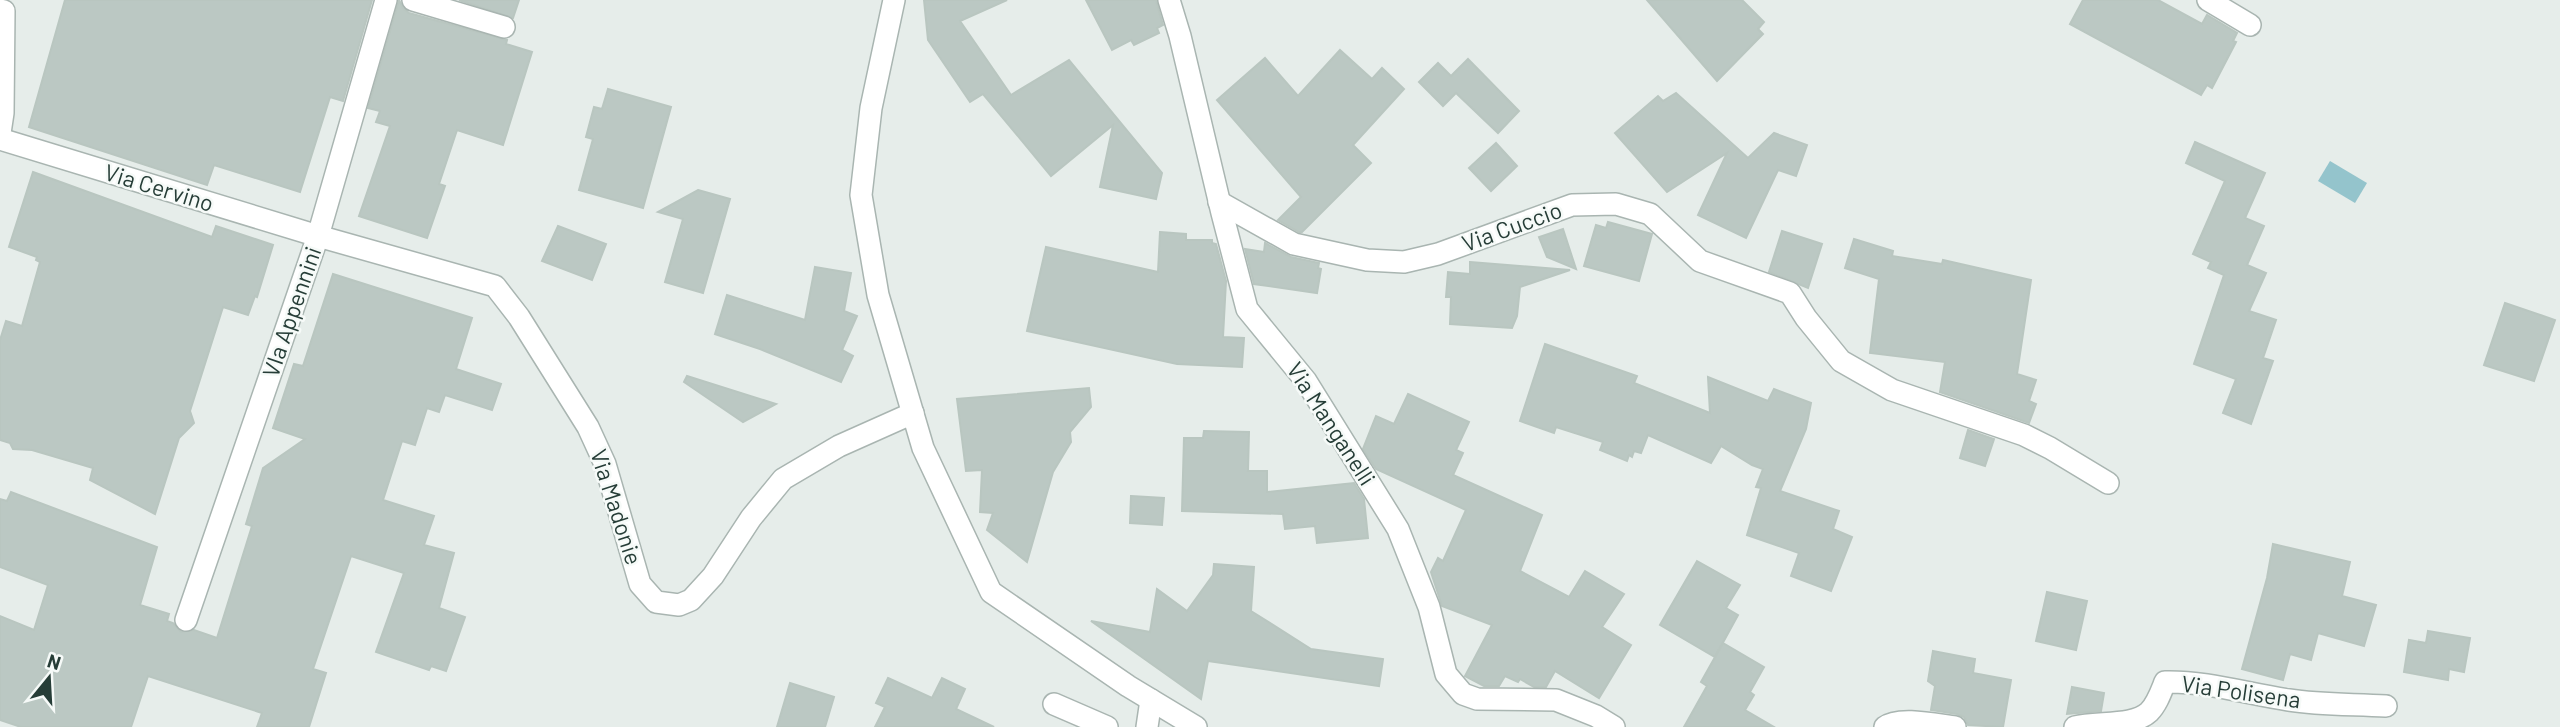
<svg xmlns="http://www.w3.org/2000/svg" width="2560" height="727" font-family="Barlow,sans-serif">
  <rect width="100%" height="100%" fill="#e6edea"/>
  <!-- water -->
  <path fill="#94c4cc" d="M 2330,161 L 2367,183 L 2355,203 L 2318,181 Z"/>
  <!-- building -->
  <g fill="#bbc8c3" stroke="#b9c6c0" stroke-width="2">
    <path d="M 65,0 L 372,0 L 343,101 L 330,97 L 300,192 L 214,165 L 207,185 L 29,127 Z"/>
    <path d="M 399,0 L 403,8 L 409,13 L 507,40 L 506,44 L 532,52 L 503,145 L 457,130 L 439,184 L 445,186 L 427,238 L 359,216 L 390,126 L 376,122 L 380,111 L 368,108 Z"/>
    <path d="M 459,0 L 519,0 L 513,18 Z"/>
    <path d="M 924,0 L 1007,0 L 960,21 L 1011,95 L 1069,60 L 1162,173 L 1156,199 L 1100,187 L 1113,125 L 1051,176 L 983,94 L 970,102 L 928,40 Z"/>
    <path d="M 1086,0 L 1156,0 L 1163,25 L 1157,28 L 1159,33 L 1134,45 L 1131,40 L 1112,50 Z"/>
    <path d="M 1647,0 L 1742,0 L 1764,22 L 1758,29 L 1763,34 L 1717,81 Z"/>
    <path d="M 2083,0 L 2158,0 L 2202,24 L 2207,15 L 2237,33 L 2233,41 L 2236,42 L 2212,88 L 2207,85 L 2201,95 L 2070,24 Z"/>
    <path d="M 1340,50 L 1372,79 L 1382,68 L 1404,89 L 1353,145 L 1371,163 L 1302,232 L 1299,232 L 1278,220 L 1301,197 L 1217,100 L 1265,58 L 1298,96 Z"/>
    <path d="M 1468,59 L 1519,111 L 1498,133 L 1456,93 L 1443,106 L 1419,82 L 1438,63 L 1451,76 Z"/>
    <path d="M 608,89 L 671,107 L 643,208 L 579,190 L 593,139 L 586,137 L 594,107 L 602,109 Z"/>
    <path d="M 1676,93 L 1748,158 L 1774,133 L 1807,145 L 1796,176 L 1778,170 L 1746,238 L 1698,215 L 1727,153 L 1667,192 L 1615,133 L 1658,96 L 1663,101 Z"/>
    <path d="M 2195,142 L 2265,173 L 2245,218 L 2264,226 L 2247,265 L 2266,273 L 2249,311 L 2276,320 L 2263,358 L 2273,361 L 2251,424 L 2223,413 L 2236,379 L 2194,364 L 2224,275 L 2208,268 L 2211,262 L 2193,254 L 2225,181 L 2186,163 Z"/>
    <path d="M 1496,143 L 1517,166 L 1491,191 L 1469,168 Z"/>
    <path d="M 33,172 L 212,237 L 216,226 L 273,245 L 257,297 L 255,296 L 248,315 L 223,307 L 190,411 L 194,423 L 179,438 L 155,514 L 90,480 L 93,468 L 32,450 L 13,449 L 10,443 L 0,440 L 0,340 L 6,321 L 22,326 L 40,262 L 36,260 L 37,257 L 9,247 Z"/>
    <path d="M 698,190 L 730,199 L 703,293 L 665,282 L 683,219 L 658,212 Z"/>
    <path d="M 1608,222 L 1652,234 L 1639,281 L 1584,266 L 1596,225 L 1606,228 Z"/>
    <path d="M 558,226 L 606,244 L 592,280 L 542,261 Z"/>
    <path d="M 1563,229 L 1576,269 L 1547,257 L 1539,237 Z"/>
    <path d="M 1782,231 L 1822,244 L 1808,288 L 1769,272 Z"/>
    <path d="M 1160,232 L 1186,234 L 1186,240 L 1212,240 L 1212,243 L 1216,244 L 1226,281 L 1223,337 L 1244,338 L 1242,367 L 1177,364 L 1027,331 L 1046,247 L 1158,272 Z"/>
    <path d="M 1854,239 L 1893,251 L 1892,256 L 1942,264 L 1943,260 L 2031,280 L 2017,374 L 2036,380 L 2029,401 L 2036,404 L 2029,423 L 1940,392 L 1945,362 L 1870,353 L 1879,279 L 1845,268 Z"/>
    <path d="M 1265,243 L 1291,257 L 1319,263 L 1318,268 L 1321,269 L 1317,293 L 1254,284 L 1245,249 L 1264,252 Z"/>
    <path d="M 1470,262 L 1570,270 L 1520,287 L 1517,316 L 1512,328 L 1450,324 L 1451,297 L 1446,297 L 1448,272 L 1470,274 Z"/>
    <path d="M 815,267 L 851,273 L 844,311 L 857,316 L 842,350 L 853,356 L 841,382 L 760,349 L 715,334 L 727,295 L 805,320 Z"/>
    <path d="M 333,274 L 472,318 L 456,369 L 501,384 L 492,410 L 445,395 L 439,412 L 427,408 L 415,445 L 402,441 L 383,500 L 434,516 L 424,545 L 454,553 L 439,608 L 465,617 L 446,671 L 431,666 L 429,670 L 376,652 L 404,573 L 351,556 L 313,669 L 326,673 L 309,727 L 257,727 L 262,713 L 148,676 L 131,727 L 21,727 L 0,720 L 0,616 L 34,630 L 48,585 L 0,567 L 0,499 L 7,501 L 11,492 L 157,547 L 140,605 L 169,614 L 167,621 L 173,623 L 181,632 L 194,630 L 217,638 L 252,526 L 246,524 L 263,468 L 305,439 L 273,428 L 294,364 L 303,366 Z"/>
    <path d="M 2505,303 L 2555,320 L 2534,381 L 2484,365 Z"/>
    <path d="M 1545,344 L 1637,376 L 1634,383 L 1710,413 L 1708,377 L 1768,401 L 1774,389 L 1811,403 L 1806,429 L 1780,491 L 1839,511 L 1833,529 L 1852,537 L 1831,591 L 1791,576 L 1799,553 L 1747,535 L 1761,488 L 1756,487 L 1763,469 L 1752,465 L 1721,446 L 1711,463 L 1648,435 L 1641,453 L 1634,451 L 1632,457 L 1629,455 L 1627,461 L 1600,450 L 1603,442 L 1556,427 L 1554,433 L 1520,421 Z"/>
    <path d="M 687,376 L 776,404 L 743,422 L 684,382 Z"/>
    <path d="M 1089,388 L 1091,407 L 1070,432 L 1071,442 L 1053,472 L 1027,562 L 987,530 L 993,513 L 980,512 L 982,470 L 966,471 L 957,399 Z"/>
    <path d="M 1408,394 L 1469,422 L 1456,450 L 1463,453 L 1453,475 L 1542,515 L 1520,571 L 1569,597 L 1585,571 L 1624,594 L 1602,627 L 1631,645 L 1599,698 L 1555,671 L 1546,687 L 1534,687 L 1520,679 L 1518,682 L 1505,676 L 1499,686 L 1484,686 L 1465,676 L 1492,625 L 1442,606 L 1431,572 L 1438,558 L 1443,561 L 1466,510 L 1376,469 L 1363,449 L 1376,416 L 1394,424 Z"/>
    <path d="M 1968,430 L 1994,439 L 1985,466 L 1960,458 Z"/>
    <path d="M 1204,431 L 1249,432 L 1248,471 L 1267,471 L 1267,492 L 1354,483 L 1364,499 L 1368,538 L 1317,543 L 1315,526 L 1285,529 L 1283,514 L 1182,511 L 1184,438 L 1203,438 Z"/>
    <path d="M 1131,496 L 1164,498 L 1162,525 L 1130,523 Z"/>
    <path d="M 2273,544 L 2350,562 L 2342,596 L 2376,605 L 2364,646 L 2318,633 L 2311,660 L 2290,654 L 2283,680 L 2242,669 L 2267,578 Z"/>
    <path d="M 1697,561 L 1740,585 L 1726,608 L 1738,615 L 1715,657 L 1660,625 Z"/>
    <path d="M 1214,564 L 1254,567 L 1251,611 L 1311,649 L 1383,659 L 1379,686 L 1208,661 L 1201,699 L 1091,621 L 1150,632 L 1157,589 L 1187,611 L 1213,575 Z"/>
    <path d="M 2047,592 L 2087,601 L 2076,650 L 2036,641 Z"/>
    <path d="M 2428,631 L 2470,638 L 2464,672 L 2449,669 L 2448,680 L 2404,672 L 2409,640 L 2426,643 Z"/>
    <path d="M 1723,643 L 1764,667 L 1750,692 L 1754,695 L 1745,710 L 1774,727 L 1684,727 L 1707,686 L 1701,682 Z"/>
    <path d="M 1933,651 L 1975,659 L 1973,673 L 2011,680 L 2003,727 L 1968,725 L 1964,717 L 1957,714 L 1931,710 L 1935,686 L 1928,681 Z"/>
    <path d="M 888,678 L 932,698 L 942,678 L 965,689 L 956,709 L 994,727 L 875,727 L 885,707 L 876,703 Z"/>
    <path d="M 790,683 L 834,697 L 825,727 L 777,727 Z"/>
    <path d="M 2072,687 L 2104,693 L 2101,711 L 2067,714 Z"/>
  </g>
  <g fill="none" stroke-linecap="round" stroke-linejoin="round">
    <defs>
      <g id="minor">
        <path d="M 413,0 L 504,27"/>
        <path d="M 894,0 L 871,108 L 861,195 L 878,295 L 923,448 L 991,592 L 1128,686 L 1196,727"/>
        <path d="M 1169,0 L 1180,36 L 1222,213 L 1247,309 L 1306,381 L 1398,529 L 1429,607 L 1446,674 L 1463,694 L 1477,699 L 1556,700 L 1596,716 L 1614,727"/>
        <path d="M 2208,0 L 2250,25"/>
        <path d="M 0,10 L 4,11 L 3,113 L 0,133"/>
        <path d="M 0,139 L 318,236 L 495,286 L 519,317 L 588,427 L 605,464 L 640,584 L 656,602 L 679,605 L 691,600 L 713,576 L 751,518 L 783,479 L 839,446 L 913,413"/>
        <path d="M 1219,202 L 1294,244 L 1367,260 L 1404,262 L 1438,254 L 1572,205 L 1616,204 L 1650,214 L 1700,261 L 1790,293 L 1806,318 L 1841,361 L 1892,390 L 2024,435 L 2050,448 L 2108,483"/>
        <path d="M 186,620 L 318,236 L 386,0"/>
        <path d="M 1054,704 L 1107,727"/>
        <path d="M 1147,727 L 1151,700"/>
        <path d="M 1885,727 C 1899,716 1938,725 1955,727"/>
        <path d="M 2075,727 C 2097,721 2133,727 2149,712 C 2157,704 2161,692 2165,682 C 2208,681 2247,694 2289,700 C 2320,705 2354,704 2386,706"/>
      </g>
    </defs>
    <!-- minor casing -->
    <use href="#minor" stroke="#a9b5b1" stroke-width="24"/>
    <!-- minor -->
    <use href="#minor" stroke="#fff" stroke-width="21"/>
  </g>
  <g text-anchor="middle" stroke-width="5" stroke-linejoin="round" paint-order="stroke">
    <!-- street labels -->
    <g font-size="23" fill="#263d37" stroke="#f6faf8">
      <text transform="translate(159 188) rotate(17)" y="8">Via Cervino</text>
      <text transform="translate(1512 227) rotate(-20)" y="8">Via Cuccio</text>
      <text transform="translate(292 312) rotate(-71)" y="8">VIa Appennini</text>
      <text transform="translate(1331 424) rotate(57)" y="8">Via Manganelli</text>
      <text transform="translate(616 507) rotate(72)" y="8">Via Madonie</text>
      <text transform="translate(2241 692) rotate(8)" y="8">Via Polisena</text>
    </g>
  </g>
  <!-- north arrow -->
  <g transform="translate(49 678) rotate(18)" stroke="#f6faf8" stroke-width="5" paint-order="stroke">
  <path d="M0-5L12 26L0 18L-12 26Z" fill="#263d37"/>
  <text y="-10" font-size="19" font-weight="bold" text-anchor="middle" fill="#263d37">N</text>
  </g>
</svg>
